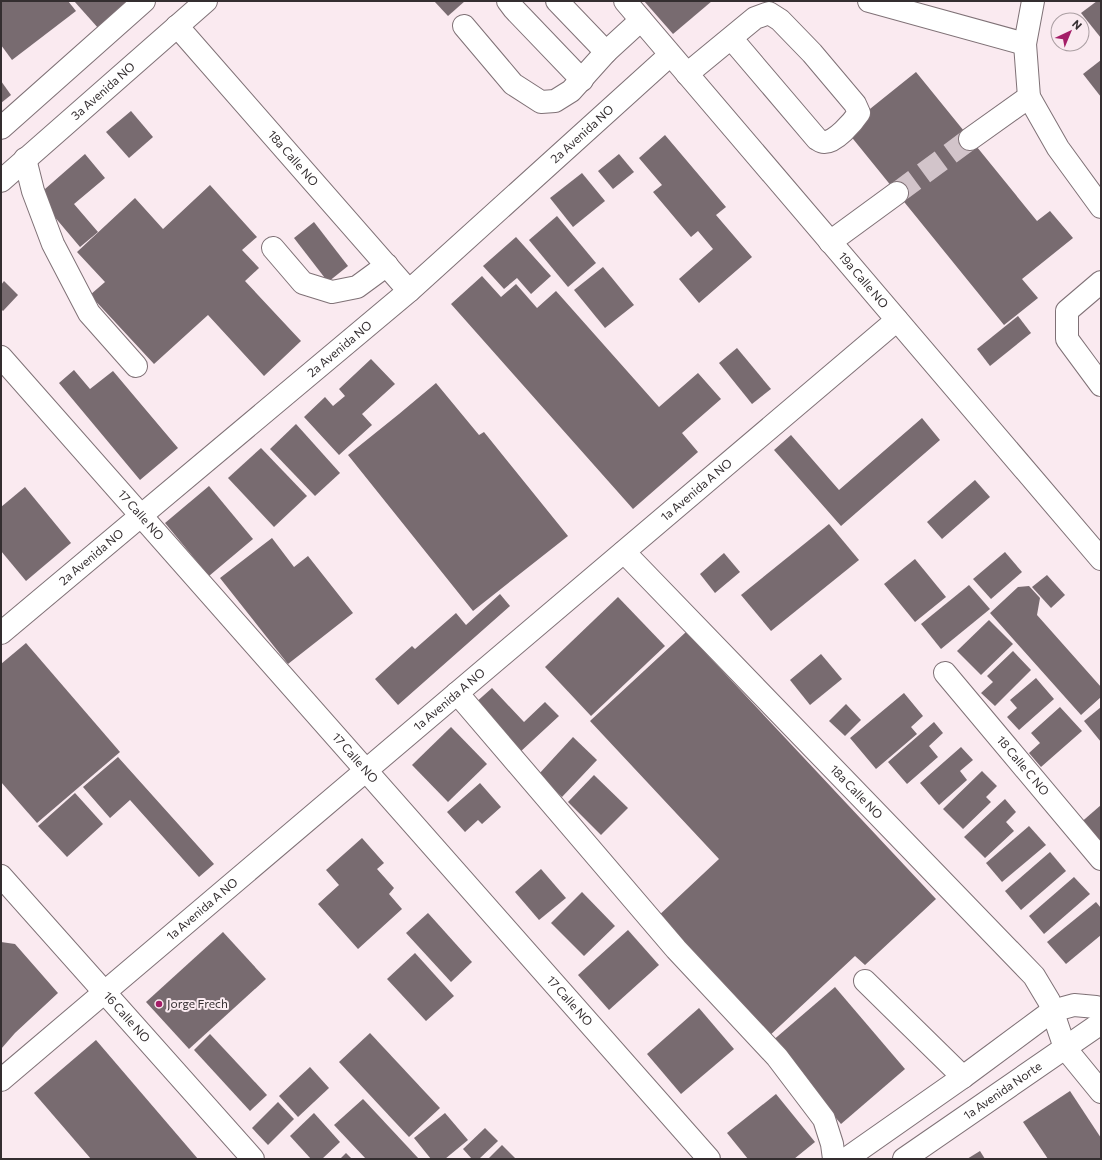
<svg xmlns="http://www.w3.org/2000/svg" width="1102" height="1160" font-family="Commissioner,sans-serif">
  <rect width="100%" height="100%" fill="#faeaf0"/>
  <!-- building -->
  <g fill="#786b70">
    <path d="M 1,1 L 68,1 L 76,11 L 12,60 L 1,45 Z"/>
    <path d="M 74,1 L 128,1 L 99,29 Z"/>
    <path d="M 434,1 L 465,1 L 448,16 Z"/>
    <path d="M 644,1 L 712,1 L 673,34 Z"/>
    <path d="M 1097,1 L 1101,1 L 1101,38 L 1081,13 Z"/>
    <path d="M 1101,60 L 1101,97 L 1083,74 Z"/>
    <path d="M 916,72 L 1037,221 L 1050,211 L 1073,238 L 1022,279 L 1038,298 L 1004,325 L 845,129 Z"/>
    <path d="M 1,81 L 11,95 L 1,103 Z"/>
    <path d="M 131,111 L 153,137 L 129,158 L 106,132 Z"/>
    <path d="M 665,135 L 726,207 L 716,215 L 752,257 L 699,303 L 679,279 L 713,249 L 698,231 L 691,237 L 653,192 L 662,185 L 639,158 Z"/>
    <path d="M 85,154 L 105,178 L 74,204 L 98,232 L 80,247 L 37,196 Z"/>
    <path d="M 619,154 L 634,172 L 613,189 L 598,171 Z"/>
    <path d="M 582,173 L 605,201 L 573,227 L 550,198 Z"/>
    <path d="M 210,185 L 257,237 L 242,250 L 259,268 L 245,281 L 301,341 L 264,376 L 208,315 L 154,364 L 90,295 L 105,282 L 77,252 L 135,198 L 163,229 Z"/>
    <path d="M 557,216 L 596,263 L 568,287 L 529,240 Z"/>
    <path d="M 314,222 L 348,266 L 328,282 L 294,238 Z"/>
    <path d="M 516,237 L 551,276 L 531,294 L 517,278 L 504,289 L 483,266 Z"/>
    <path d="M 603,267 L 634,305 L 605,328 L 574,290 Z"/>
    <path d="M 482,276 L 501,297 L 516,284 L 537,308 L 556,291 L 659,407 L 698,373 L 721,399 L 682,433 L 698,452 L 633,509 L 451,304 Z"/>
    <path d="M 4,281 L 18,295 L 3,311 L 1,309 L 1,285 Z"/>
    <path d="M 1018,316 L 1031,333 L 990,366 L 977,349 Z"/>
    <path d="M 737,348 L 771,389 L 752,404 L 719,363 Z"/>
    <path d="M 371,359 L 395,384 L 362,414 L 372,425 L 339,455 L 304,417 L 325,397 L 333,406 L 345,396 L 339,389 Z"/>
    <path d="M 74,370 L 90,389 L 113,371 L 178,448 L 140,480 L 59,383 Z"/>
    <path d="M 436,383 L 479,435 L 484,432 L 568,536 L 473,611 L 348,455 L 399,414 Z"/>
    <path d="M 922,418 L 940,440 L 841,526 L 774,450 L 791,435 L 839,490 Z"/>
    <path d="M 296,424 L 340,473 L 315,496 L 270,449 Z"/>
    <path d="M 261,448 L 307,496 L 274,527 L 228,478 Z"/>
    <path d="M 975,480 L 990,497 L 942,539 L 927,522 Z"/>
    <path d="M 209,486 L 253,539 L 209,576 L 165,523 Z"/>
    <path d="M 25,487 L 71,543 L 26,581 L 1,551 L 1,507 Z"/>
    <path d="M 829,524 L 859,560 L 771,631 L 741,595 Z"/>
    <path d="M 272,538 L 294,567 L 308,556 L 353,613 L 288,664 L 220,578 Z"/>
    <path d="M 1005,552 L 1022,572 L 991,599 L 973,579 Z"/>
    <path d="M 724,553 L 740,572 L 715,593 L 700,574 Z"/>
    <path d="M 915,559 L 946,597 L 915,622 L 884,584 Z"/>
    <path d="M 1047,575 L 1065,595 L 1051,608 L 1032,587 Z"/>
    <path d="M 969,585 L 990,609 L 941,649 L 921,624 Z"/>
    <path d="M 1029,586 L 1040,598 L 1037,615 L 1101,687 L 1101,697 L 1081,715 L 990,613 L 1018,587 Z"/>
    <path d="M 500,594 L 510,606 L 398,705 L 375,679 L 412,646 L 415,649 L 456,613 L 466,625 Z"/>
    <path d="M 618,597 L 665,646 L 591,716 L 545,667 Z"/>
    <path d="M 989,620 L 1013,644 L 981,675 L 957,651 Z"/>
    <path d="M 686,632 L 936,899 L 865,965 L 855,956 L 767,1038 L 655,919 L 719,859 L 590,721 Z"/>
    <path d="M 26,643 L 120,752 L 37,823 L 1,782 L 1,664 Z"/>
    <path d="M 1013,651 L 1031,670 L 995,706 L 981,693 L 993,682 L 987,676 Z"/>
    <path d="M 821,654 L 842,679 L 810,705 L 790,680 Z"/>
    <path d="M 1036,678 L 1054,699 L 1019,730 L 1007,717 L 1017,708 L 1010,700 Z"/>
    <path d="M 492,688 L 524,722 L 545,702 L 559,716 L 519,753 L 474,704 Z"/>
    <path d="M 904,693 L 923,716 L 911,727 L 917,734 L 876,769 L 850,738 Z"/>
    <path d="M 846,704 L 861,720 L 845,736 L 829,721 Z"/>
    <path d="M 1060,707 L 1082,731 L 1041,767 L 1029,753 L 1040,743 L 1031,733 Z"/>
    <path d="M 1101,707 L 1101,742 L 1084,721 Z"/>
    <path d="M 934,722 L 943,733 L 929,746 L 938,757 L 907,784 L 888,762 Z"/>
    <path d="M 451,727 L 487,764 L 448,802 L 412,765 Z"/>
    <path d="M 573,737 L 597,760 L 562,797 L 538,775 Z"/>
    <path d="M 961,747 L 973,760 L 960,771 L 967,780 L 939,805 L 920,783 Z"/>
    <path d="M 118,757 L 214,864 L 199,877 L 130,800 L 110,818 L 83,787 Z"/>
    <path d="M 982,771 L 997,786 L 986,797 L 991,802 L 963,829 L 943,809 Z"/>
    <path d="M 594,775 L 628,808 L 601,835 L 568,802 Z"/>
    <path d="M 480,783 L 501,807 L 482,824 L 478,820 L 465,832 L 447,812 Z"/>
    <path d="M 75,793 L 103,824 L 67,857 L 38,826 Z"/>
    <path d="M 1005,799 L 1016,812 L 1006,822 L 1014,831 L 985,858 L 964,837 Z"/>
    <path d="M 1101,805 L 1101,848 L 1078,825 Z"/>
    <path d="M 1029,826 L 1046,845 L 1002,882 L 986,863 Z"/>
    <path d="M 362,838 L 384,863 L 377,869 L 394,888 L 389,894 L 402,909 L 358,949 L 318,904 L 339,885 L 326,870 Z"/>
    <path d="M 1050,852 L 1066,871 L 1021,910 L 1005,891 Z"/>
    <path d="M 541,869 L 566,898 L 539,920 L 515,892 Z"/>
    <path d="M 1074,877 L 1090,894 L 1044,934 L 1029,916 Z"/>
    <path d="M 582,892 L 615,926 L 584,956 L 551,923 Z"/>
    <path d="M 1096,902 L 1101,908 L 1101,935 L 1066,964 L 1047,942 Z"/>
    <path d="M 428,913 L 472,962 L 451,982 L 406,933 Z"/>
    <path d="M 628,930 L 659,965 L 609,1010 L 578,975 Z"/>
    <path d="M 223,932 L 266,979 L 189,1049 L 146,1002 Z"/>
    <path d="M 1,942 L 15,944 L 58,993 L 15,1033 L 1,1049 Z"/>
    <path d="M 415,953 L 454,996 L 426,1021 L 387,979 Z"/>
    <path d="M 835,987 L 905,1069 L 841,1124 L 771,1042 Z"/>
    <path d="M 699,1008 L 734,1049 L 681,1094 L 647,1054 Z"/>
    <path d="M 370,1033 L 440,1108 L 409,1137 L 339,1062 Z"/>
    <path d="M 210,1034 L 267,1095 L 250,1111 L 194,1050 Z"/>
    <path d="M 96,1040 L 198,1159 L 91,1159 L 34,1093 Z"/>
    <path d="M 310,1067 L 329,1088 L 298,1117 L 279,1096 Z"/>
    <path d="M 1070,1091 L 1101,1138 L 1101,1159 L 1048,1159 L 1023,1122 Z"/>
    <path d="M 776,1094 L 815,1142 L 794,1159 L 748,1159 L 727,1133 Z"/>
    <path d="M 363,1099 L 419,1159 L 366,1159 L 334,1125 Z"/>
    <path d="M 278,1102 L 294,1119 L 268,1145 L 252,1128 Z"/>
    <path d="M 314,1113 L 340,1142 L 322,1159 L 311,1159 L 290,1136 Z"/>
    <path d="M 445,1113 L 468,1140 L 445,1159 L 431,1159 L 414,1138 Z"/>
    <path d="M 485,1128 L 498,1141 L 479,1159 L 472,1159 L 463,1149 Z"/>
    <path d="M 502,1145 L 516,1159 L 488,1159 Z"/>
    <path d="M 980,1151 L 985,1159 L 967,1159 Z"/>
    <path d="M 346,1153 L 352,1159 L 340,1159 Z"/>
  </g>
  <g fill="none" stroke-linecap="round" stroke-linejoin="round">
    <!-- minor-tunnel -->
    <path stroke="#d2c4ca" stroke-width="22" stroke-dasharray="22 11" stroke-linecap="butt" d="M 897,193 L 970,139"/>
    <defs>
      <g id="minor">
        <path d="M 508,1 L 514,9 L 582,80"/>
        <path d="M 557,1 L 606,52"/>
        <path id="s1" d="M 625,1 L 1101,559"/>
        <path d="M 869,1 L 1025,44"/>
        <path d="M 1033,1 L 1025,44 L 1029,97 L 1058,148 L 1101,207"/>
        <path id="s2" d="M 177,26 L 409,291"/>
        <path d="M 464,26 L 513,84 L 541,102 L 555,101 L 571,91 L 606,52 L 641,20"/>
        <path d="M 687,74 L 755,18 L 769,13 L 780,20 L 812,53 L 855,104 L 859,113 C 853,122 835,143 824,142 C 821,142 819,140 817,139 L 731,38"/>
        <path d="M 1,128 L 144,1"/>
        <path d="M 970,139 L 1029,97"/>
        <path d="M 25,159 L 33,191 L 53,244 L 89,313 L 136,366"/>
        <path id="s3" d="M 1,181 L 206,1"/>
        <path d="M 830,242 L 897,193"/>
        <path d="M 273,248 L 303,283 L 332,292 L 357,287 L 387,265"/>
        <path d="M 1101,282 L 1067,311 L 1067,339 L 1101,385"/>
        <path id="s4" d="M 1,357 L 709,1159"/>
        <path id="s5" d="M 624,552 L 1034,976 L 1049,1001 L 1065,1048 L 1101,1092"/>
        <path id="s6" d="M 1,633 L 409,291 L 670,55"/>
        <path id="s7" d="M 945,673 L 1101,859"/>
        <path d="M 457,693 L 676,949 L 777,1057 L 824,1119 L 832,1144 L 834,1159"/>
        <path id="s8" d="M 1,876 L 253,1159"/>
        <path d="M 865,981 L 963,1077"/>
        <path id="s9" d="M 1,1080 L 897,320"/>
        <path d="M 846,1159 L 963,1077 L 1052,1011 L 1074,1005 L 1096,1007 L 1101,1010"/>
        <path id="s10" d="M 904,1159 L 1101,1023"/>
      </g>
    </defs>
    <!-- minor casing -->
    <use href="#minor" stroke="#7f7176" stroke-width="24"/>
    <!-- minor -->
    <use href="#minor" stroke="#fff" stroke-width="22"/>
  </g>
  <!-- markers -->
  <circle fill="#a41d67" stroke="#faeaf0" stroke-width="1.5" cx="159" cy="1004" r="4"/>
  <g text-anchor="middle" stroke-width="4" stroke-linejoin="round" paint-order="stroke">
    <!-- street labels -->
    <g font-size="12" fill="#342e30" stroke="#faeaf0">
      <text dy="4" stroke="none"><textPath href="#s3" startOffset="136">3a Avenida NO</textPath></text>
      <text dy="4" stroke="none"><textPath href="#s6" startOffset="766">2a Avenida NO</textPath></text>
      <text dy="4" stroke="none"><textPath href="#s2" startOffset="176">18a Calle NO</textPath></text>
      <text dy="4" stroke="none"><textPath href="#s1" startOffset="367">19a Calle NO</textPath></text>
      <text dy="4" stroke="none"><textPath href="#s6" startOffset="442">2a Avenida NO</textPath></text>
      <text dy="4" stroke="none"><textPath href="#s9" startOffset="912">1a Avenida A NO</textPath></text>
      <text dy="4" stroke="none"><textPath href="#s4" startOffset="211">17 Calle NO</textPath></text>
      <text dy="4" stroke="none"><textPath href="#s6" startOffset="118">2a Avenida NO</textPath></text>
      <text dy="4" stroke="none"><textPath href="#s9" startOffset="588">1a Avenida A NO</textPath></text>
      <text dy="4" stroke="none"><textPath href="#s4" startOffset="535">17 Calle NO</textPath></text>
      <text dy="4" stroke="none"><textPath href="#s7" startOffset="121">18 Calle C NO</textPath></text>
      <text dy="4" stroke="none"><textPath href="#s5" startOffset="334">18a Calle NO</textPath></text>
      <text dy="4" stroke="none"><textPath href="#s9" startOffset="264">1a Avenida A NO</textPath></text>
      <text dy="4" stroke="none"><textPath href="#s4" startOffset="859">17 Calle NO</textPath></text>
      <text dy="4" stroke="none"><textPath href="#s8" startOffset="189">16 Calle NO</textPath></text>
      <text dy="4" stroke="none"><textPath href="#s10" startOffset="120">1a Avenida Norte</textPath></text>
    </g>
    <!-- poi labels -->
    <g font-size="12" fill="#342e30" stroke="#faeaf0" text-anchor="start">
      <text x="167" y="1008">Jorge Frech</text>
    </g>
  </g>
  <!-- border -->
  <rect width="1102" height="1160" fill="none" stroke="#342e30" stroke-width="4"/>
  <!-- north arrow -->
  <g transform="translate(1070 32) rotate(44)"><circle r="19" fill="#faeaf0" stroke="#ab9fa3"/>
  <path d="M0-3L7 15L0 10L-7 15Z" fill="#a41d67"/>
  <text y="-6" font-size="11" font-weight="bold" text-anchor="middle" fill="#342e30">N</text>
  </g>
</svg>
